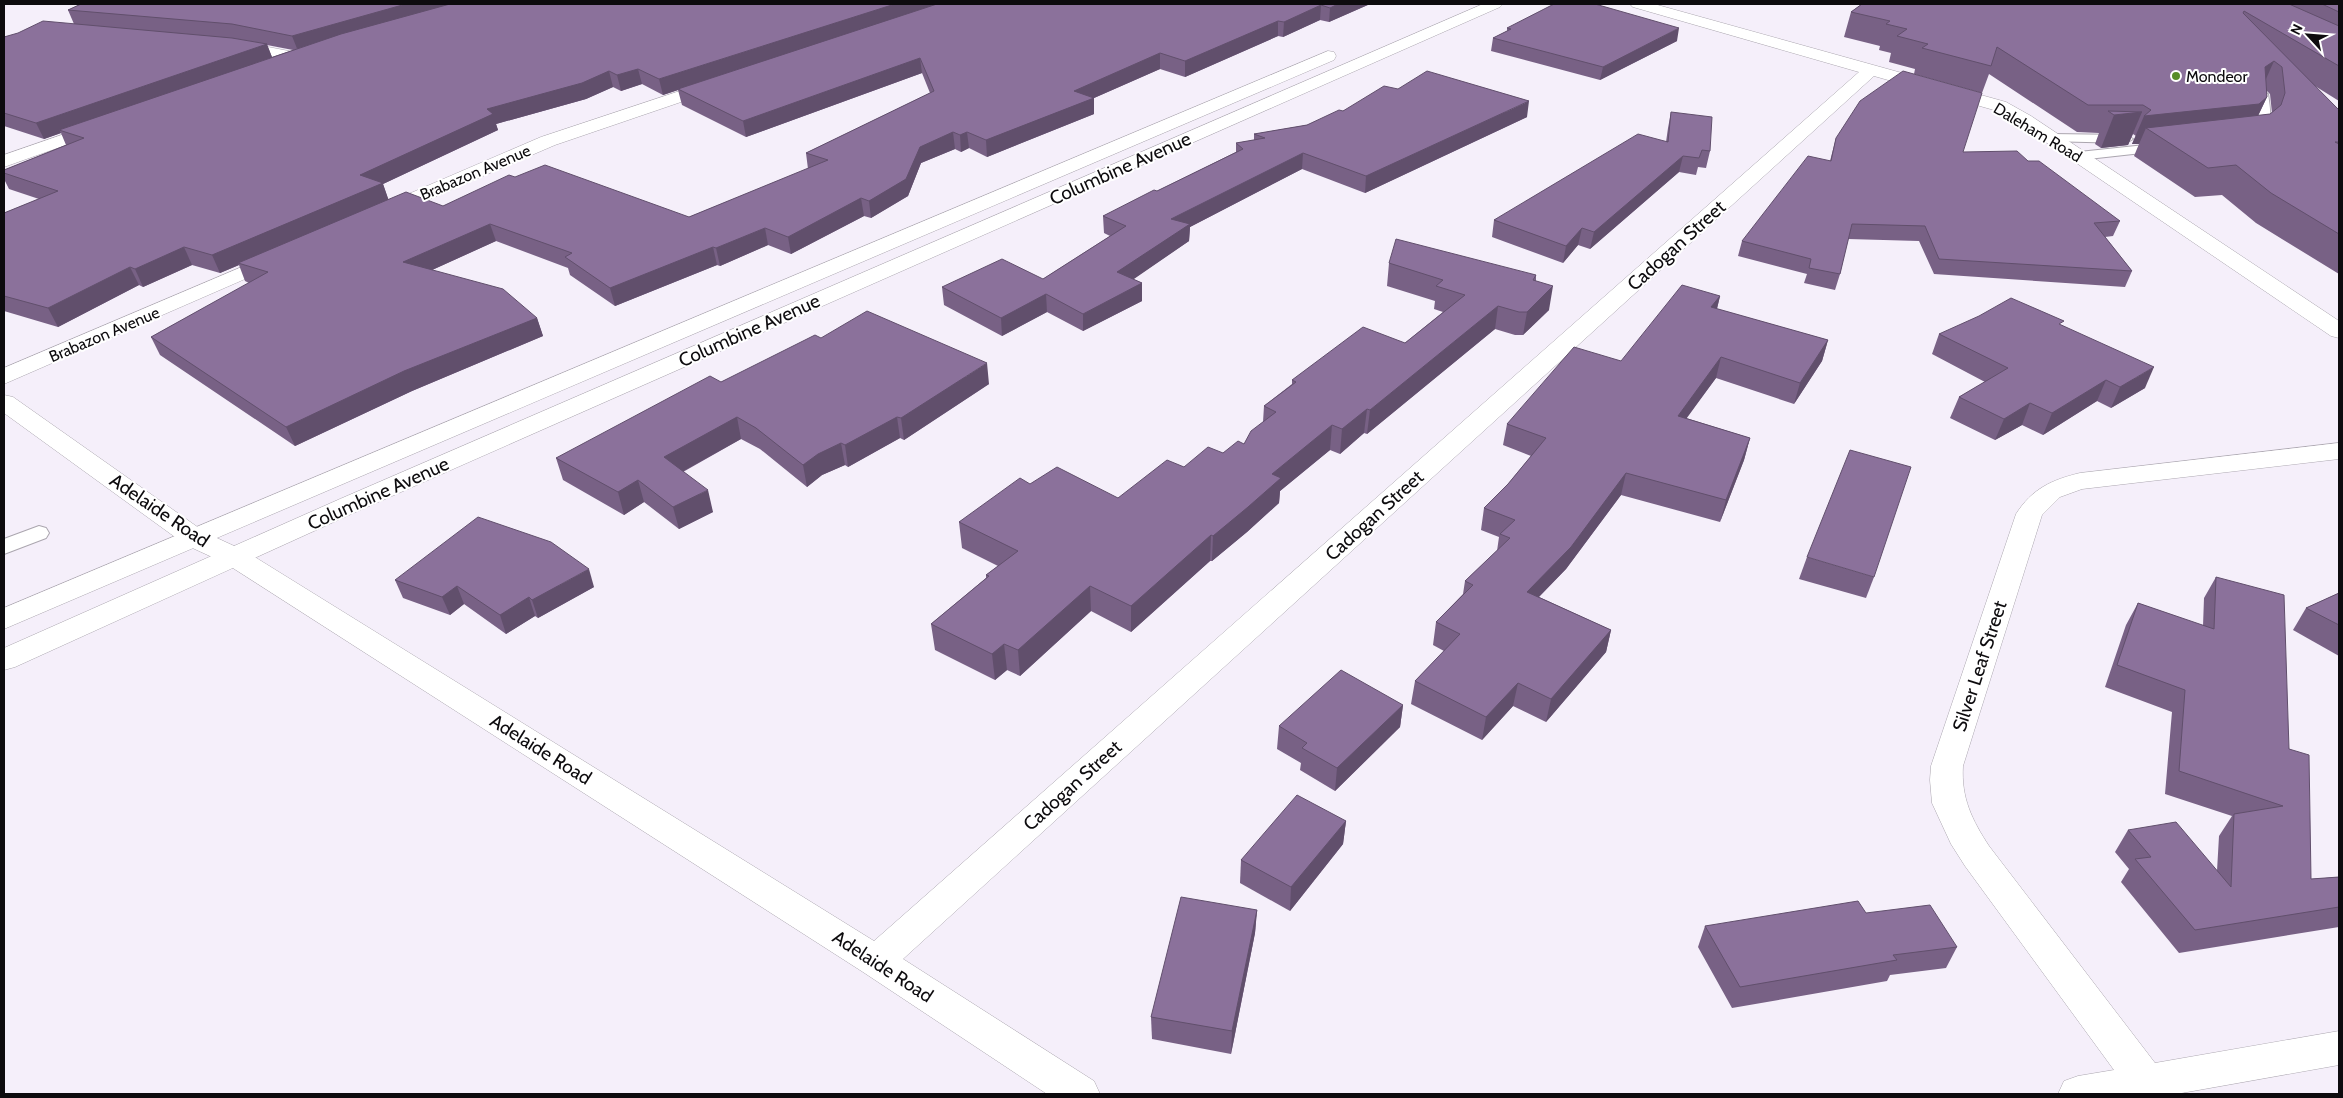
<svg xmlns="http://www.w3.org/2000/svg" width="2343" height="1098" font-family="Cabin,sans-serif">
  <rect width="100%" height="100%" fill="#f5effa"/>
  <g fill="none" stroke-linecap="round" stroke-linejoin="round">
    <defs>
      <g id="lane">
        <path d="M 2261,90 L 2268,94 C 2271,113 2275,136 2251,142 L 2244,138 L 2256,125 L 2254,94 Z"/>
        <path d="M 2051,134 L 2126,135 L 2133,139 L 2126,143 L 2046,141 L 2044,138 L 2046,135 Z"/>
        <path d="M 2164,143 L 2169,144 L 2171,147 L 2169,150 L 2079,160 L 2072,156 L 2079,152 Z"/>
        <path d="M 39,526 L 46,528 L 49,533 L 46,538 L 4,554 L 4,539 Z"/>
      </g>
      <g id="street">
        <path d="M 1630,4 L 1654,4 L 2006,102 L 2031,116 L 2339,321 L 2339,338 L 2331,336 L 2019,124 L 1994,110 L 1874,76 L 903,959 L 1094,1081 L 1100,1094 L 1047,1094 L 863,972 L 225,563 L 186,545 L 4,413 L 4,395 L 13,397 L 206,533 L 245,551 L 874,941 L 1859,72 L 1633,7 Z"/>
        <path d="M 232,40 L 299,53 L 305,54 L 307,58 L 305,62 L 299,63 L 226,48 L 224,45 L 226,42 Z"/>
        <path d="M 716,79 L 722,80 L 725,84 L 722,88 L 555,145 L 390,216 L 383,218 L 376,216 L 373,212 L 376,208 L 541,137 Z"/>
        <path d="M 99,122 L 105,123 L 108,127 L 105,131 L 4,167 L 4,155 Z"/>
        <path d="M 277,252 L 284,254 L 288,258 L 284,262 L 4,384 L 4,368 Z"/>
        <path d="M 2339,443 L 2339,459 L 2082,489 L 2060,497 L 2042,515 L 1963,766 C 1961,798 1972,820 1989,846 L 2155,1063 L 2339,1031 L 2339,1065 L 2176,1094 L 2058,1094 L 2064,1081 L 2078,1076 L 2114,1070 L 1965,866 L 1951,844 L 1932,803 L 1930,780 L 1931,766 L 2016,514 C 2032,489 2051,480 2080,473 Z"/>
      </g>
      <g id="secondary">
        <path d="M 1483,4 L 1503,4 L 1500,7 L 358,511 L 15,667 L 4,670 L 4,648 L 340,499 Z"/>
        <path d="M 1328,51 L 1334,52 L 1336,56 L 1334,60 L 4,629 L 4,608 Z"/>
      </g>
    </defs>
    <!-- lane casing -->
    <use href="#lane" stroke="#aba6af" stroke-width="2"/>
    <!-- street casing -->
    <use href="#street" stroke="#aba6af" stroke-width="1"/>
    <!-- secondary casing -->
    <use href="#secondary" stroke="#aba6af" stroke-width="1"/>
    <!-- lane -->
    <use href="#lane" fill="#fff" fill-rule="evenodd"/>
    <!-- street -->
    <use href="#street" fill="#fff" fill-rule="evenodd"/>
    <!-- secondary -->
    <use href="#secondary" fill="#fff" fill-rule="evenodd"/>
  </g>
  <!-- wall -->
  <g fill="#786185" fill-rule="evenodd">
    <path d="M 81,4 L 1370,4 L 1329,22 L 1320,20 L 1283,37 L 1278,36 L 1185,77 L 1160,69 L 1094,98 L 1094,114 L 987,157 L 969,148 L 961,152 L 955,149 L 921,163 L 908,196 L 871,218 L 864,216 L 791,254 L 768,245 L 720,266 L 717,265 L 615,306 L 570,275 L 568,268 L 496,241 L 432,270 L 537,318 L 543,336 L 412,391 L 295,446 L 160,355 L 151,337 L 249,283 L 245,281 L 239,265 L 220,273 L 192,265 L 143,287 L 139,285 L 58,327 L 4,311 L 4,213 L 39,199 L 9,189 L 4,179 L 4,170 L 66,145 L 61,133 L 44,139 L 4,126 L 4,37 L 74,24 L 68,10 ZM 267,45 L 293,50 L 272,57 ZM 922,73 L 930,93 L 806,153 L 808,169 L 689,217 L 515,177 L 443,206 L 388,199 L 383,184 L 498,130 L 496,124 L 586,99 L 613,87 L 621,91 L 642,84 L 663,95 L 678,90 L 682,105 L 746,137 Z"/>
    <path d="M 1862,4 L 2339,4 L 2339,101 L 2315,86 L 2339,110 L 2339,274 L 2256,223 L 2222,195 L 2195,197 L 2134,156 L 2139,144 L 2132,144 L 2136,136 L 2133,134 L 2128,145 L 2101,148 L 2095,144 L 2099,133 L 2077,132 L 1989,74 L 1982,93 L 1914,74 L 1915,69 L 1889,62 L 1891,53 L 1879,50 L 1880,46 L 1844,37 L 1851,12 ZM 2267,91 L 2270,94 L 2272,113 L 2270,114 L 2258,116 L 2267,97 Z"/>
    <path d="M 1507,28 L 1677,41 L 1600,80 L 1491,51 L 1493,38 L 1507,31 Z"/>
    <path d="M 1398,89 L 1527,117 L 1365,193 L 1302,169 L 1190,227 L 1189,241 L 1133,279 L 1142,283 L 1142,301 L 1083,331 L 1047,312 L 1002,336 L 944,305 L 942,287 L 1043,279 L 1110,236 L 1104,233 L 1103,216 L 1157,191 L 1236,152 L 1236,143 L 1254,140 L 1254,134 L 1307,125 Z"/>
    <path d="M 1671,112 L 1710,151 L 1706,168 L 1698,167 L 1696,175 L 1679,172 L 1590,249 L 1578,245 L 1563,263 L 1492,237 L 1494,220 L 1666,142 L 1668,128 Z"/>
    <path d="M 1836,138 L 1963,152 L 2028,161 L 2120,221 L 2113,236 L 2105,237 L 2132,271 L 2125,287 L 1934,274 L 1919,241 L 1848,239 L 1840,274 L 1835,290 L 1804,283 L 1807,274 L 1738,256 L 1742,241 L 1830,161 Z"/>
    <path d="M 1389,263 L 1536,275 L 1536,281 L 1549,310 L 1523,335 L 1515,335 L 1495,329 L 1367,434 L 1364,433 L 1340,454 L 1330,450 L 1280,491 L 1279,503 L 1247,532 L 1212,561 L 1210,561 L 1131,632 L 1091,611 L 1020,676 L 1007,670 L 995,680 L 935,650 L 931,624 L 986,578 L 986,575 L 998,566 L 962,548 L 959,522 L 1030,484 L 1118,498 L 1184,467 L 1223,453 L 1244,444 L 1263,422 L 1264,406 L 1292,384 L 1292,380 L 1405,343 L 1443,312 L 1434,309 L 1435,301 L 1387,286 Z"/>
    <path d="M 1720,296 L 1717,309 L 1828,340 L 1822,361 L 1794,404 L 1716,378 L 1686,418 L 1750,438 L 1744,460 L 1720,522 L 1621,495 L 1566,569 L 1539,597 L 1611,630 L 1606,652 L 1546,722 L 1513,706 L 1482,740 L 1411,704 L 1415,681 L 1444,651 L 1433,645 L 1436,622 L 1463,594 L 1465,581 L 1497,551 L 1499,537 L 1481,530 L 1484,508 L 1508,484 L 1531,456 L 1503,445 L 1507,424 L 1621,361 Z"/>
    <path d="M 2062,325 L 2145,388 L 2111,408 L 2097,401 L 2043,435 L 2022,425 L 1995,440 L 1950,418 L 1959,397 L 1985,382 L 1932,354 L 1939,334 Z"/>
    <path d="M 821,338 L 989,384 L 904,440 L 900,438 L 848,467 L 845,465 L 822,475 L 807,487 L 760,449 L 741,439 L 683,472 L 713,512 L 679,529 L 644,502 L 624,515 L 563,480 L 556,458 L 721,382 Z"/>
    <path d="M 1807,557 L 1874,577 L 1866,598 L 1799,579 Z"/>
    <path d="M 2216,577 L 2289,749 L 2311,879 L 2339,877 L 2339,927 L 2179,953 L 2121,882 L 2129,869 L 2115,852 L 2128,830 L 2217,871 L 2219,836 L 2232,816 L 2165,794 L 2172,712 L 2105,687 L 2126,625 L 2138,603 L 2203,626 L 2204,598 Z"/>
    <path d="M 395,580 L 594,587 L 538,618 L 535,616 L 506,634 L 464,604 L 450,615 L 403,598 Z"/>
    <path d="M 2339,593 L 2339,656 L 2293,630 L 2306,608 Z"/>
    <path d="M 1403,705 L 1400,727 L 1335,791 L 1300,770 L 1301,763 L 1277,749 L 1279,726 Z"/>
    <path d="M 1346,821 L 1343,844 L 1290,911 L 1240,883 L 1241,860 Z"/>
    <path d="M 1257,910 L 1255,933 L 1231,1054 L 1152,1039 L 1151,1017 Z"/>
    <path d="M 1866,913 L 1957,947 L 1946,968 L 1890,975 L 1887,981 L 1732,1008 L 1698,947 L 1705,926 Z"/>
  </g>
  <!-- shaded-wall -->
  <g fill="#614f6c">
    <path d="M 406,4 L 462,4 L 298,51 L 292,36 Z"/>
    <path d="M 895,4 L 942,4 L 678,89 L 678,90 L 663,95 L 659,79 Z"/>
    <path d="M 1338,4 L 1370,4 L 1329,22 L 1330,8 Z"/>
    <path d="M 1321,5 L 1320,20 L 1283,37 L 1284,22 Z"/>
    <path d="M 1278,21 L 1278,36 L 1185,77 L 1185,61 Z"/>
    <path d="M 1679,28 L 1677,41 L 1600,80 L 1603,67 Z"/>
    <path d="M 267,44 L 273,60 L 59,130 L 61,133 L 44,139 L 36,123 Z"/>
    <path d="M 1160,53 L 1160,69 L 1094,98 L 1094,114 L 987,157 L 986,140 L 1074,91 Z"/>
    <path d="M 920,58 L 922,73 L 746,137 L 743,121 Z"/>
    <path d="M 2274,61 L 2262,88 L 2265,67 Z"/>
    <path d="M 638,69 L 642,84 L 621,91 L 617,75 Z"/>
    <path d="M 609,71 L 613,87 L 586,99 L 496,124 L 498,130 L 383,184 L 389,201 L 238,263 L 239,265 L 220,273 L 212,255 L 360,175 L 487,109 Z"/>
    <path d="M 2267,97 L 2254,124 L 2146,128 L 2139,144 L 2132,144 L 2144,116 Z"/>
    <path d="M 1529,101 L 1527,117 L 1365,193 L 1366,176 Z"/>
    <path d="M 2142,112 L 2128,145 L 2101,148 L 2114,115 Z"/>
    <path d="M 953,132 L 955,149 L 921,163 L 908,196 L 871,218 L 869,201 L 920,147 Z"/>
    <path d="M 967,132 L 969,148 L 961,152 L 960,135 Z"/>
    <path d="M 1303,153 L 1302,169 L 1190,227 L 1189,241 L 1118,290 L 1117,272 L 1171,219 Z"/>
    <path d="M 1683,156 L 1679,172 L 1590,249 L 1594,232 Z"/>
    <path d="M 861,198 L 864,216 L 791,254 L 788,237 Z"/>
    <path d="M 490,224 L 496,241 L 410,280 L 403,262 Z"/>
    <path d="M 765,228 L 768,245 L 720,266 L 716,248 Z"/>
    <path d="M 1582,228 L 1578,245 L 1563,263 L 1566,246 Z"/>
    <path d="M 184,247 L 192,265 L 143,287 L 135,269 Z"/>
    <path d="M 713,247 L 717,265 L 615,306 L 610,288 Z"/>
    <path d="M 130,267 L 139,285 L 58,327 L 48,308 Z"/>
    <path d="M 1142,283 L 1142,301 L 1083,331 L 1083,314 Z"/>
    <path d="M 1553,286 L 1549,310 L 1523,335 L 1527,312 Z"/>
    <path d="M 1046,294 L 1047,312 L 1002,336 L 1001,318 Z"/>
    <path d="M 1720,296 L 1715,316 L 1711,307 Z"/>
    <path d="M 1498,306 L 1495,329 L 1367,434 L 1370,410 Z"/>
    <path d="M 537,318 L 543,336 L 412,391 L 295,446 L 286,427 L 404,371 Z"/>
    <path d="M 1828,340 L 1822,361 L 1794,404 L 1800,383 Z"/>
    <path d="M 1721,357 L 1716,378 L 1673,437 L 1678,416 Z"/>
    <path d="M 987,363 L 989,384 L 904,440 L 901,418 Z"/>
    <path d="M 2154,367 L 2145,388 L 2111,408 L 2120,387 Z"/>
    <path d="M 2106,380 L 2097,401 L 2043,435 L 2052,413 Z"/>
    <path d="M 2030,403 L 2022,425 L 1995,440 L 2004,419 Z"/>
    <path d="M 1367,409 L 1364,433 L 1340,454 L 1342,429 Z"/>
    <path d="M 737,417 L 741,439 L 669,479 L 664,457 Z"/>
    <path d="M 897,417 L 900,438 L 848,467 L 845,445 Z"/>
    <path d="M 1332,425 L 1330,450 L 1280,491 L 1279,503 L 1247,532 L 1212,561 L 1213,536 L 1272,474 Z"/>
    <path d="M 1750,438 L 1744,460 L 1720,522 L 1726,500 Z"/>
    <path d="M 841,443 L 845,465 L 822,475 L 807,487 L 803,465 L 818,454 Z"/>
    <path d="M 1626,473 L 1621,495 L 1566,569 L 1522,614 L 1527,592 Z"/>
    <path d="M 638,480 L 644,502 L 624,515 L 618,492 Z"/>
    <path d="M 708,490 L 713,512 L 679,529 L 673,507 Z"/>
    <path d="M 1211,535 L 1210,561 L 1131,632 L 1131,606 Z"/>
    <path d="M 589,569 L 594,587 L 538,618 L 532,600 Z"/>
    <path d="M 457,586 L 464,604 L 450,615 L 442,597 Z"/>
    <path d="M 1090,586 L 1091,611 L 1020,676 L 1018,650 Z"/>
    <path d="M 529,597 L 535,616 L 506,634 L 500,615 Z"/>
    <path d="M 1611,630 L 1606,652 L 1546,722 L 1551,699 Z"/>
    <path d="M 1004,644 L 1007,670 L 995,680 L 992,654 Z"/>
    <path d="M 1518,683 L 1513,706 L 1482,740 L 1486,717 Z"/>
    <path d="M 1403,705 L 1400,727 L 1335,791 L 1337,768 Z"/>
    <path d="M 1346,821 L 1343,844 L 1290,911 L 1291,887 Z"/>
    <path d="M 1257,910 L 1255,933 L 1231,1054 L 1232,1031 Z"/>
  </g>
  <!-- building -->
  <g fill="#8b719b" stroke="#614f6c">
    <path d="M 81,4 L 406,4 L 292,36 L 232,24 L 68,10 Z"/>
    <path d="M 450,4 L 895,4 L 659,79 L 638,69 L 617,75 L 609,71 L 582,83 L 487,109 L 493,114 L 360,175 L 383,183 L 212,255 L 184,247 L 135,269 L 130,267 L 48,308 L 4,296 L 4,213 L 58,191 L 4,173 L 4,170 L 84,138 L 59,130 L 341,34 Z"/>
    <path d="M 937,4 L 1338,4 L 1330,8 L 1321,5 L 1284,22 L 1278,21 L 1185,61 L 1160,53 L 1074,91 L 1094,98 L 986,140 L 967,132 L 960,135 L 953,132 L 920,147 L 906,179 L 869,201 L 861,198 L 788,237 L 765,228 L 716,248 L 713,247 L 610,288 L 565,257 L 572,253 L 490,224 L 403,262 L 503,289 L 537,318 L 404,371 L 286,427 L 151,337 L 268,272 L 238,263 L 406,192 L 443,206 L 509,175 L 515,177 L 545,165 L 689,217 L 828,160 L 806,153 L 934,91 L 920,58 L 743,121 L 678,89 Z"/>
    <path d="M 1554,4 L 1595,4 L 1679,28 L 1603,67 L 1493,38 L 1511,29 L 1507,28 Z"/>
    <path d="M 1862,4 L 2289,4 L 2339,26 L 2339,66 L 2244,11 L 2243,13 L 2339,110 L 2339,142 L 2335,142 L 2339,144 L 2339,234 L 2271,193 L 2236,165 L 2208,168 L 2146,128 L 2270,114 L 2281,105 L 2285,93 L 2282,67 L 2274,61 L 2265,67 L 2267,97 L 2259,104 L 2144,116 L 2151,110 L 2143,105 L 2088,105 L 1997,47 L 1991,66 L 1922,48 L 1928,44 L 1897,36 L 1907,29 L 1886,24 L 1890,21 L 1851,12 Z"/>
    <path d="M 2322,4 L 2339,4 L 2339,12 Z"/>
    <path d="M 43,21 L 232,38 L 267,44 L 36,123 L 4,113 L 4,37 L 18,33 Z"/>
    <path d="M 1427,71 L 1529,101 L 1366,176 L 1303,153 L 1171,219 L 1190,224 L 1117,272 L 1142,283 L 1083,314 L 1046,294 L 1001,318 L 942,287 L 1002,259 L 1043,279 L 1126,226 L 1103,216 L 1154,190 L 1157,191 L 1243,149 L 1236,143 L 1265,138 L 1254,134 L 1307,125 L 1339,110 L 1343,111 L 1384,86 L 1398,89 Z"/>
    <path d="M 1903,71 L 1982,93 L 1963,152 L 2017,151 L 2028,161 L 2039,161 L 2120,221 L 2094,223 L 2132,271 L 1939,259 L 1925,226 L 1852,224 L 1840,274 L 1809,268 L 1811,259 L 1742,241 L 1808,156 L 1831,161 L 1836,138 L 1860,101 Z"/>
    <path d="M 2108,111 L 2142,112 L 2114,115 Z"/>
    <path d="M 1671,112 L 1712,117 L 1710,151 L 1702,150 L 1699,158 L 1683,156 L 1594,232 L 1582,228 L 1566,246 L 1494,220 L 1638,134 L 1668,142 Z"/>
    <path d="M 1396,239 L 1536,275 L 1533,280 L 1553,286 L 1527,312 L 1519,312 L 1498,306 L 1370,410 L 1367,409 L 1342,429 L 1332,425 L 1272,474 L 1281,478 L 1248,507 L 1213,536 L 1211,535 L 1131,606 L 1090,586 L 1018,650 L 1004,644 L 992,654 L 931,624 L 989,576 L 986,575 L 1018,551 L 959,522 L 1020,478 L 1030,484 L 1057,467 L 1118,498 L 1167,460 L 1184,467 L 1208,447 L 1223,453 L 1238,441 L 1244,444 L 1251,431 L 1276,412 L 1264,406 L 1296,382 L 1292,380 L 1363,327 L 1405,343 L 1465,295 L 1436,286 L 1443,280 L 1389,263 Z"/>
    <path d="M 1682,285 L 1720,296 L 1711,307 L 1828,340 L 1800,383 L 1721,357 L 1678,416 L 1750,438 L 1726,500 L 1626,473 L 1571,547 L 1527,592 L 1611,630 L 1551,699 L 1518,683 L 1486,717 L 1415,681 L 1460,634 L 1436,622 L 1473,585 L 1465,581 L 1510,538 L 1500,534 L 1515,520 L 1484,508 L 1508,484 L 1546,438 L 1507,424 L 1574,347 L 1621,361 Z"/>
    <path d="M 2011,298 L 2064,321 L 2059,324 L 2154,367 L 2120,387 L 2106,380 L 2052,413 L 2030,403 L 2004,419 L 1959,397 L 2008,368 L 1939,334 L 1979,316 Z"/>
    <path d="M 867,311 L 987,363 L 901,418 L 897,417 L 845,445 L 841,443 L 818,454 L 803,465 L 756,428 L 737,417 L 664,457 L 708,490 L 673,507 L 638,480 L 618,492 L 556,458 L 710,376 L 721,382 L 815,335 L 821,338 Z"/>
    <path d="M 1850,450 L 1911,467 L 1874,577 L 1807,557 Z"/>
    <path d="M 478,517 L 551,542 L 589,569 L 532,600 L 529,597 L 500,615 L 457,586 L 442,597 L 395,580 Z"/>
    <path d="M 2216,577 L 2284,595 L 2289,749 L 2309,755 L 2311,879 L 2339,877 L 2339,907 L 2195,930 L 2135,859 L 2151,857 L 2128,830 L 2176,822 L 2231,887 L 2234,814 L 2283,806 L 2179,771 L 2185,690 L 2117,665 L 2138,603 L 2214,629 Z"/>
    <path d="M 2339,593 L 2339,625 L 2306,608 Z"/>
    <path d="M 1341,670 L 1403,705 L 1337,768 L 1302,748 L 1307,743 L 1279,726 Z"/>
    <path d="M 1297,795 L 1346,821 L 1291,887 L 1241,860 Z"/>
    <path d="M 1181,897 L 1257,910 L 1232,1031 L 1151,1017 Z"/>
    <path d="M 1858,901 L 1866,913 L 1930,905 L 1957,947 L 1893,955 L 1897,960 L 1740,987 L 1705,926 Z"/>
  </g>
  <!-- markers -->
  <circle fill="#568c27" stroke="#fff" stroke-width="2" cx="2176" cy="76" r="5"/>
  <g text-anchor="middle" stroke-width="4" stroke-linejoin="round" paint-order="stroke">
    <!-- far-poi labels -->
    <g font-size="16" fill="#0d0b0e" stroke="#fff" text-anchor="start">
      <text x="2186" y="82">Mondeor</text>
    </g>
    <!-- far-street labels -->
    <g font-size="16" fill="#0d0b0e" stroke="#fff">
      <text transform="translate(2038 132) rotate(31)" y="6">Daleham Road</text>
      <text transform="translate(475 172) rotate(-23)" y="6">Brabazon Avenue</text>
      <text transform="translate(104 334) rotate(-23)" y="6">Brabazon Avenue</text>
    </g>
    <!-- street labels -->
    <g font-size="19" fill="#0d0b0e" stroke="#fff">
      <text transform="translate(1120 168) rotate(-24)" y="7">Columbine Avenue</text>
      <text transform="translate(1676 245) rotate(-42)" y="7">Cadogan Street</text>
      <text transform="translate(749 330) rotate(-24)" y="7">Columbine Avenue</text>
      <text transform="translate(378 493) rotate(-24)" y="7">Columbine Avenue</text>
      <text transform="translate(160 510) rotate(34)" y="7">Adelaide Road</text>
      <text transform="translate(1374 515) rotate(-42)" y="7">Cadogan Street</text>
      <text transform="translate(1979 666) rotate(-72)" y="7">Silver Leaf Street</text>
      <text transform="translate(541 749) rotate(32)" y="7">Adelaide Road</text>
      <text transform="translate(1072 785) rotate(-42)" y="7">Cadogan Street</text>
      <text transform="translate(883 966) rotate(33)" y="7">Adelaide Road</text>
    </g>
  </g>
  <!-- border -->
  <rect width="2343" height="1098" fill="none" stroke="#0d0b0e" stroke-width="10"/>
  <!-- north arrow -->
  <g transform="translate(2308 35) rotate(296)" stroke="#ffffff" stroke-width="4" paint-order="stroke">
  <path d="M0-4L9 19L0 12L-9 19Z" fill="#0d0b0e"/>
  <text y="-8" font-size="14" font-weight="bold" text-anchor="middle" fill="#0d0b0e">N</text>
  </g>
</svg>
